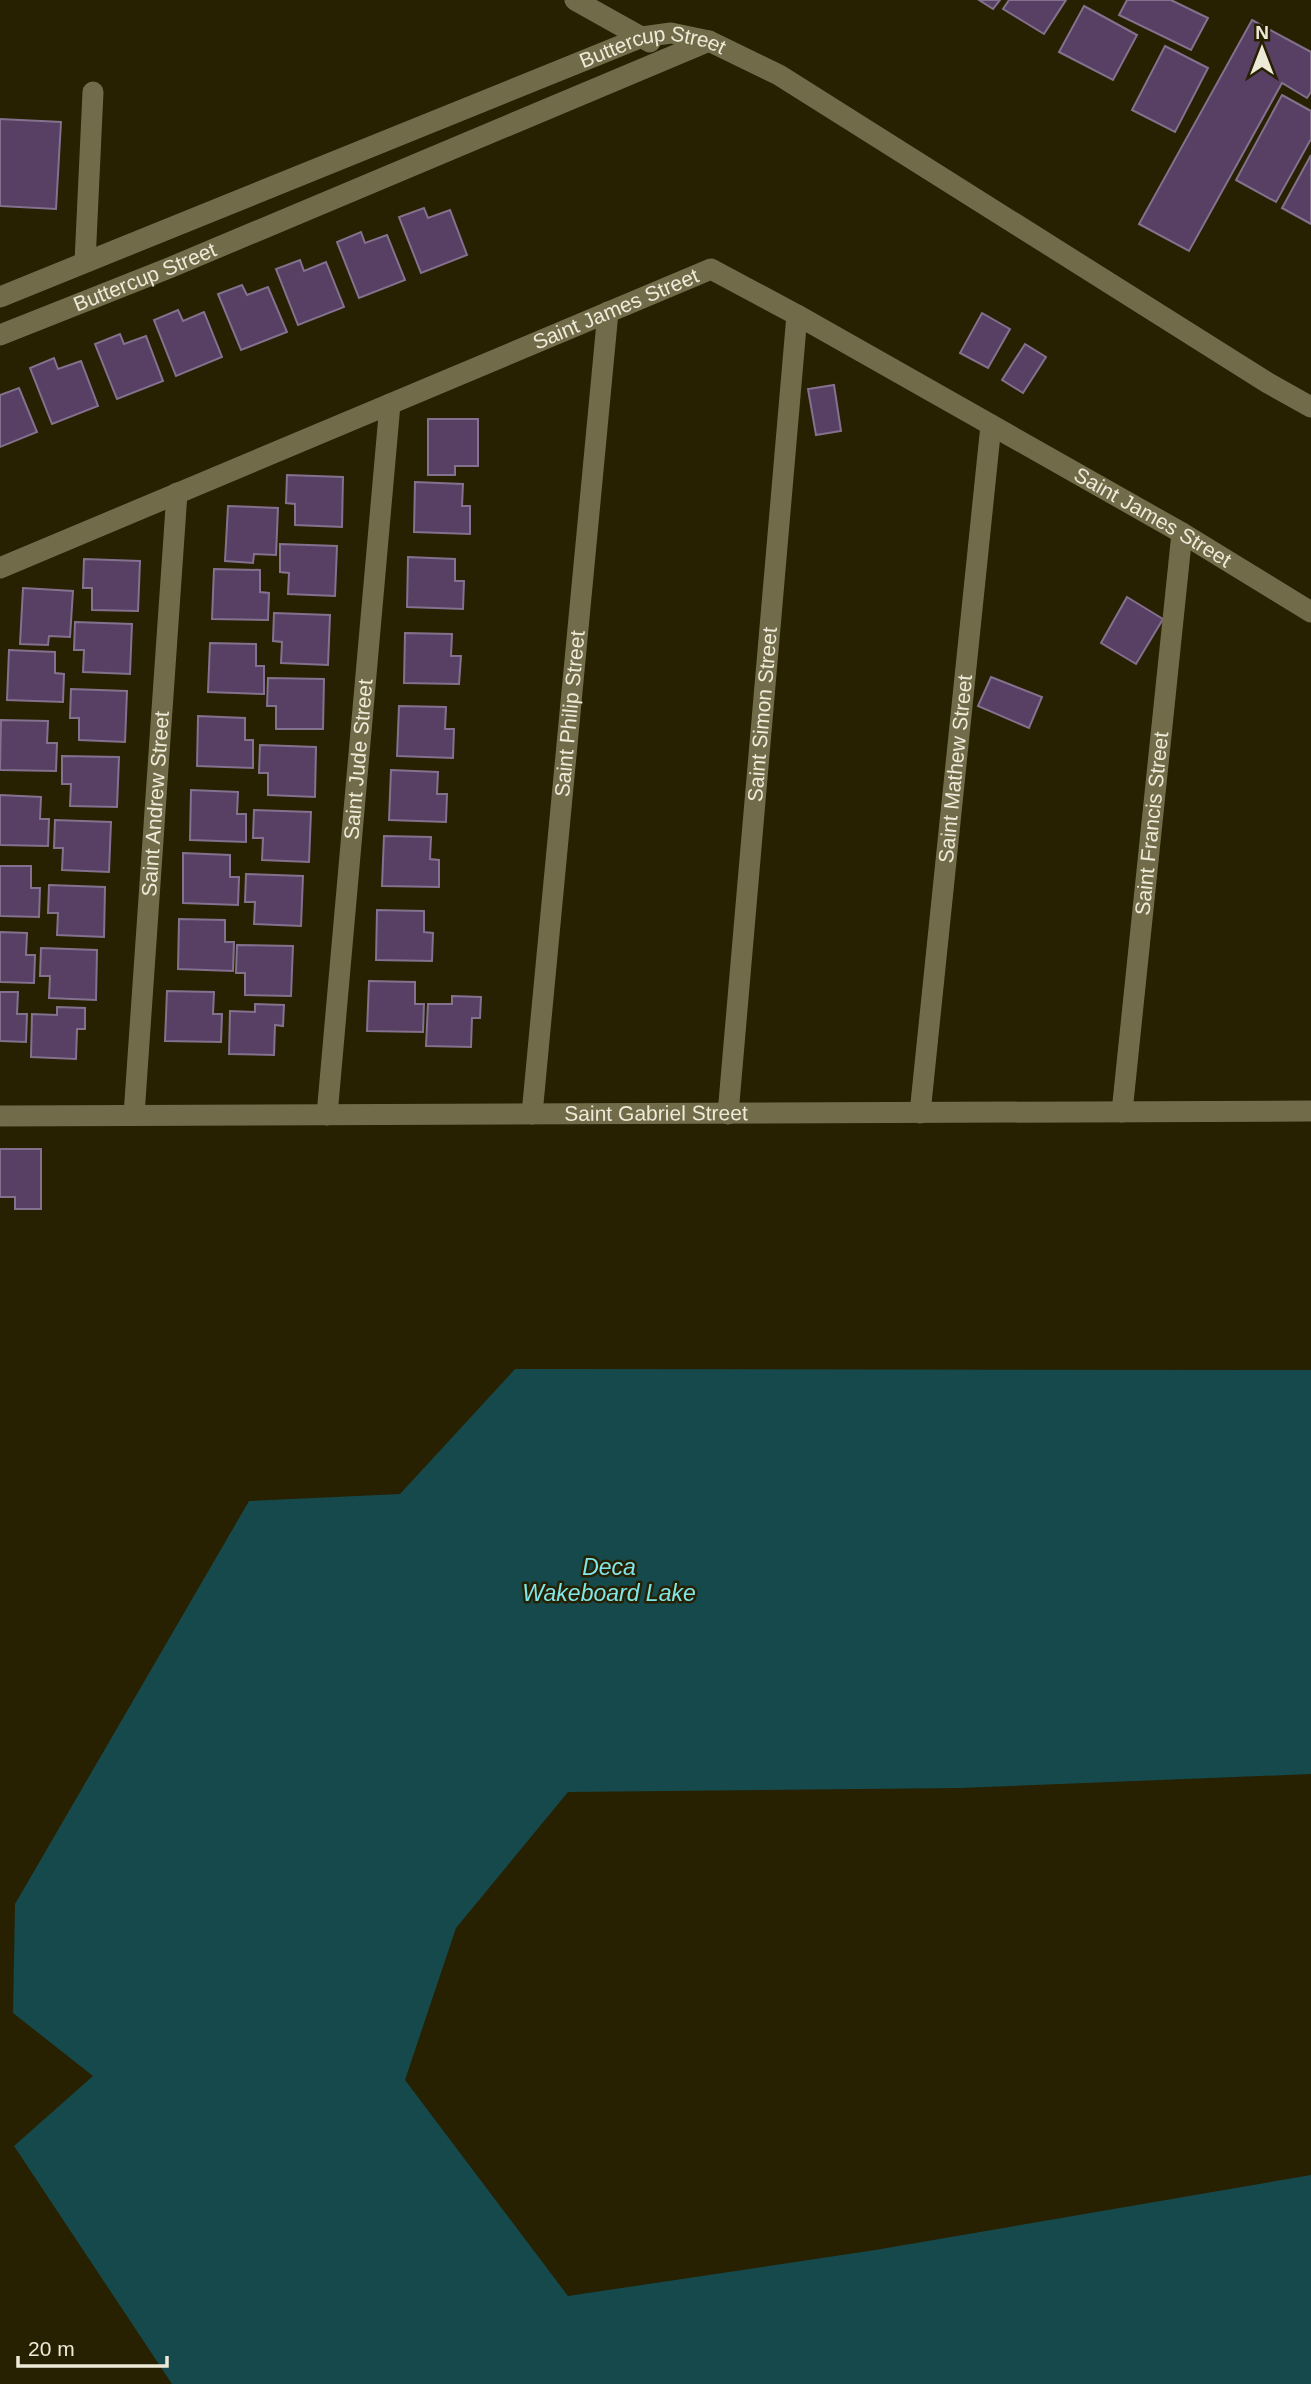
<svg xmlns="http://www.w3.org/2000/svg" width="1311" height="2384" font-family="Arial,sans-serif">
  <rect width="100%" height="100%" fill="#272001"/>
  <!-- water -->
  <path fill="#16494b" d="M 515,1369 L 1311,1370 L 1311,1774 L 960,1788 L 568,1792 L 456,1928 L 405,2080 L 568,2296 L 875,2250 L 1311,2175 L 1311,2384 L 172,2384 L 14,2146 L 93,2076 L 13,2013 L 15,1904 L 249,1501 L 400,1494 Z"/>
  <!-- building -->
  <g fill="#574064" stroke="#83718e" stroke-width="2">
    <path d="M 979,0 L 1000,0 L 993,9 Z"/>
    <path d="M 1009,0 L 1066,0 L 1044,34 L 1003,9 Z"/>
    <path d="M 1127,0 L 1171,0 L 1208,18 L 1191,50 L 1119,15 Z"/>
    <path d="M 1084,6 L 1137,35 L 1113,80 L 1059,52 Z"/>
    <path d="M 1252,20 L 1311,52 L 1311,92 L 1307,98 L 1282,83 L 1189,251 L 1139,224 Z"/>
    <path d="M 1165,46 L 1208,68 L 1175,132 L 1132,110 Z"/>
    <path d="M 1282,95 L 1311,111 L 1311,139 L 1276,202 L 1236,180 Z"/>
    <path d="M 0,119 L 61,122 L 56,209 L 0,206 Z"/>
    <path d="M 1311,155 L 1311,224 L 1282,208 Z"/>
    <path d="M 424,208 L 428,218 L 450,210 L 467,255 L 421,273 L 399,217 Z"/>
    <path d="M 361,232 L 365,243 L 387,235 L 405,280 L 359,298 L 337,242 Z"/>
    <path d="M 300,260 L 304,271 L 326,262 L 344,307 L 298,325 L 276,269 Z"/>
    <path d="M 242,285 L 247,295 L 268,287 L 287,332 L 241,350 L 218,294 Z"/>
    <path d="M 178,310 L 183,321 L 204,312 L 222,357 L 176,376 L 154,320 Z"/>
    <path d="M 982,313 L 1010,329 L 988,368 L 960,353 Z"/>
    <path d="M 120,334 L 124,344 L 146,336 L 163,381 L 117,399 L 95,344 Z"/>
    <path d="M 1025,344 L 1046,357 L 1023,393 L 1002,380 Z"/>
    <path d="M 54,358 L 58,369 L 81,361 L 98,406 L 52,424 L 30,368 Z"/>
    <path d="M 834,385 L 841,431 L 816,435 L 808,389 Z"/>
    <path d="M 19,388 L 37,432 L 0,447 L 0,395 Z"/>
    <path d="M 428,419 L 478,419 L 478,466 L 455,466 L 455,475 L 428,475 Z"/>
    <path d="M 287,475 L 343,477 L 342,527 L 295,525 L 295,504 L 286,503 Z"/>
    <path d="M 415,482 L 463,484 L 462,506 L 470,506 L 470,534 L 414,532 Z"/>
    <path d="M 228,506 L 278,508 L 276,555 L 254,554 L 253,563 L 225,561 Z"/>
    <path d="M 280,544 L 337,546 L 335,596 L 288,594 L 289,573 L 280,572 Z"/>
    <path d="M 408,557 L 455,559 L 455,581 L 464,581 L 463,609 L 407,607 Z"/>
    <path d="M 84,559 L 140,561 L 138,611 L 92,610 L 92,588 L 83,588 Z"/>
    <path d="M 214,569 L 260,570 L 260,592 L 269,593 L 268,620 L 212,619 Z"/>
    <path d="M 23,588 L 73,591 L 70,637 L 49,636 L 48,645 L 20,644 Z"/>
    <path d="M 1127,597 L 1163,619 L 1136,664 L 1101,643 Z"/>
    <path d="M 274,613 L 330,615 L 328,665 L 281,663 L 282,642 L 273,641 Z"/>
    <path d="M 75,622 L 132,624 L 130,674 L 83,672 L 84,650 L 74,650 Z"/>
    <path d="M 405,633 L 452,634 L 451,656 L 461,656 L 459,684 L 404,683 Z"/>
    <path d="M 210,643 L 256,644 L 256,666 L 264,666 L 264,694 L 208,692 Z"/>
    <path d="M 9,650 L 55,652 L 55,673 L 64,674 L 63,702 L 7,700 Z"/>
    <path d="M 991,677 L 1042,697 L 1029,728 L 978,706 Z"/>
    <path d="M 268,678 L 324,679 L 323,729 L 276,729 L 276,706 L 267,706 Z"/>
    <path d="M 71,689 L 127,691 L 125,742 L 79,740 L 79,718 L 70,718 Z"/>
    <path d="M 399,706 L 446,707 L 445,729 L 454,729 L 453,758 L 397,756 Z"/>
    <path d="M 198,716 L 245,718 L 245,740 L 253,740 L 253,768 L 197,766 Z"/>
    <path d="M 1,720 L 48,721 L 47,743 L 57,743 L 56,771 L 0,770 Z"/>
    <path d="M 260,745 L 316,747 L 315,797 L 268,795 L 268,773 L 259,773 Z"/>
    <path d="M 62,756 L 119,757 L 117,807 L 70,806 L 71,784 L 62,784 Z"/>
    <path d="M 391,770 L 438,772 L 437,794 L 447,794 L 446,822 L 389,820 Z"/>
    <path d="M 191,790 L 238,792 L 237,814 L 246,814 L 246,842 L 190,840 Z"/>
    <path d="M 0,795 L 41,797 L 40,819 L 49,819 L 48,846 L 0,845 Z"/>
    <path d="M 254,810 L 311,812 L 309,862 L 262,860 L 263,838 L 253,838 Z"/>
    <path d="M 55,820 L 111,822 L 109,872 L 62,870 L 63,848 L 54,848 Z"/>
    <path d="M 384,836 L 431,837 L 430,859 L 439,860 L 439,887 L 382,886 Z"/>
    <path d="M 183,853 L 230,855 L 230,877 L 239,877 L 238,905 L 183,903 Z"/>
    <path d="M 0,866 L 31,866 L 31,888 L 40,888 L 39,917 L 0,916 Z"/>
    <path d="M 246,874 L 303,876 L 301,926 L 254,924 L 255,902 L 245,902 Z"/>
    <path d="M 49,885 L 105,887 L 104,937 L 57,935 L 58,913 L 48,913 Z"/>
    <path d="M 377,910 L 424,911 L 424,932 L 433,933 L 432,961 L 376,960 Z"/>
    <path d="M 179,919 L 225,920 L 225,942 L 234,942 L 233,971 L 178,969 Z"/>
    <path d="M 0,932 L 27,933 L 26,955 L 35,955 L 34,983 L 0,982 Z"/>
    <path d="M 237,945 L 293,946 L 291,996 L 245,995 L 245,973 L 236,973 Z"/>
    <path d="M 41,948 L 97,950 L 96,1000 L 49,998 L 50,976 L 40,976 Z"/>
    <path d="M 369,981 L 415,982 L 415,1004 L 424,1004 L 423,1032 L 367,1031 Z"/>
    <path d="M 167,991 L 214,992 L 213,1014 L 222,1014 L 221,1042 L 165,1041 Z"/>
    <path d="M 0,992 L 18,992 L 17,1014 L 27,1014 L 26,1042 L 0,1041 Z"/>
    <path d="M 452,996 L 481,997 L 480,1018 L 472,1018 L 471,1047 L 426,1046 L 428,1004 L 452,1004 Z"/>
    <path d="M 255,1004 L 284,1005 L 283,1026 L 275,1025 L 274,1055 L 229,1054 L 230,1011 L 255,1012 Z"/>
    <path d="M 57,1007 L 85,1008 L 85,1029 L 77,1029 L 76,1059 L 31,1057 L 32,1014 L 57,1015 Z"/>
    <path d="M 0,1149 L 41,1149 L 41,1209 L 15,1209 L 15,1197 L 0,1197 Z"/>
  </g>
  <g fill="none" stroke-linecap="round" stroke-linejoin="round">
    <!-- minor -->
    <g stroke="#716b49" stroke-width="21">
      <path d="M 575,0 L 650,42"/>
      <path d="M 85,262 L 93,92"/>
      <path id="s1" d="M 0,297 L 642,37 L 671,33 L 709,41 L 779,75 L 1268,383 L 1311,407"/>
      <path id="s2" d="M 0,335 L 169,268 L 709,41"/>
      <path id="s3" d="M 0,568 L 711,269 L 797,315 L 1182,533 L 1311,612"/>
      <path id="s4" d="M 1122,1112 L 1182,533"/>
      <path id="s5" d="M 920,1113 L 991,425"/>
      <path id="s6" d="M 532,1114 L 608,312"/>
      <path id="s7" d="M 728,1114 L 797,315"/>
      <path id="s8" d="M 134,1115 L 177,493"/>
      <path id="s9" d="M 327,1115 L 390,404"/>
      <path id="s10" d="M 0,1116 L 1311,1111"/>
    </g>
  </g>
  <g text-anchor="middle" stroke-width="5" stroke-linejoin="round" paint-order="stroke">
    <!-- street labels -->
    <g font-size="21" fill="#eeead8" stroke="#272001">
      <text dy="7" stroke="none"><textPath href="#s1" startOffset="702">Buttercup Street</textPath></text>
      <text dy="7" stroke="none"><textPath href="#s2" startOffset="156">Buttercup Street</textPath></text>
      <text dy="7" stroke="none"><textPath href="#s3" startOffset="668">Saint James Street</textPath></text>
      <text dy="7" stroke="none"><textPath href="#s3" startOffset="1278">Saint James Street</textPath></text>
      <text dy="7" stroke="none"><textPath href="#s6" startOffset="402">Saint Philip Street</textPath></text>
      <text dy="7" stroke="none"><textPath href="#s7" startOffset="401">Saint Simon Street</textPath></text>
      <text dy="7" stroke="none"><textPath href="#s9" startOffset="357">Saint Jude Street</textPath></text>
      <text dy="7" stroke="none"><textPath href="#s5" startOffset="346">Saint Mathew Street</textPath></text>
      <text dy="7" stroke="none"><textPath href="#s8" startOffset="312">Saint Andrew Street</textPath></text>
      <text dy="7" stroke="none"><textPath href="#s4" startOffset="290">Saint Francis Street</textPath></text>
      <text dy="7" stroke="none"><textPath href="#s10" startOffset="656">Saint Gabriel Street</textPath></text>
    </g>
    <!-- water labels -->
    <g font-size="23" font-style="italic" fill="#7fe6e9" stroke="#272001">
      <text x="609" y="1575">Deca<tspan x="609" dy="26">Wakeboard Lake</tspan></text>
    </g>
  </g>
  <!-- north arrow -->
  <g transform="translate(1262 49)" stroke="#272001" stroke-width="5" paint-order="stroke">
  <path d="M0-5L12 26L0 18L-12 26Z" fill="#eeead8"/>
  <text y="-10" font-size="19" font-weight="bold" text-anchor="middle" fill="#eeead8">N</text>
  </g>
  <!-- scale -->
  <path d="M18 2356v10h149v-10" fill="none" stroke="#eeead8" stroke-width="3.5"/>
  <text x="28" y="2356" font-size="21" fill="#eeead8" stroke="#272001" stroke-width="5" paint-order="stroke">20 m</text>
</svg>
